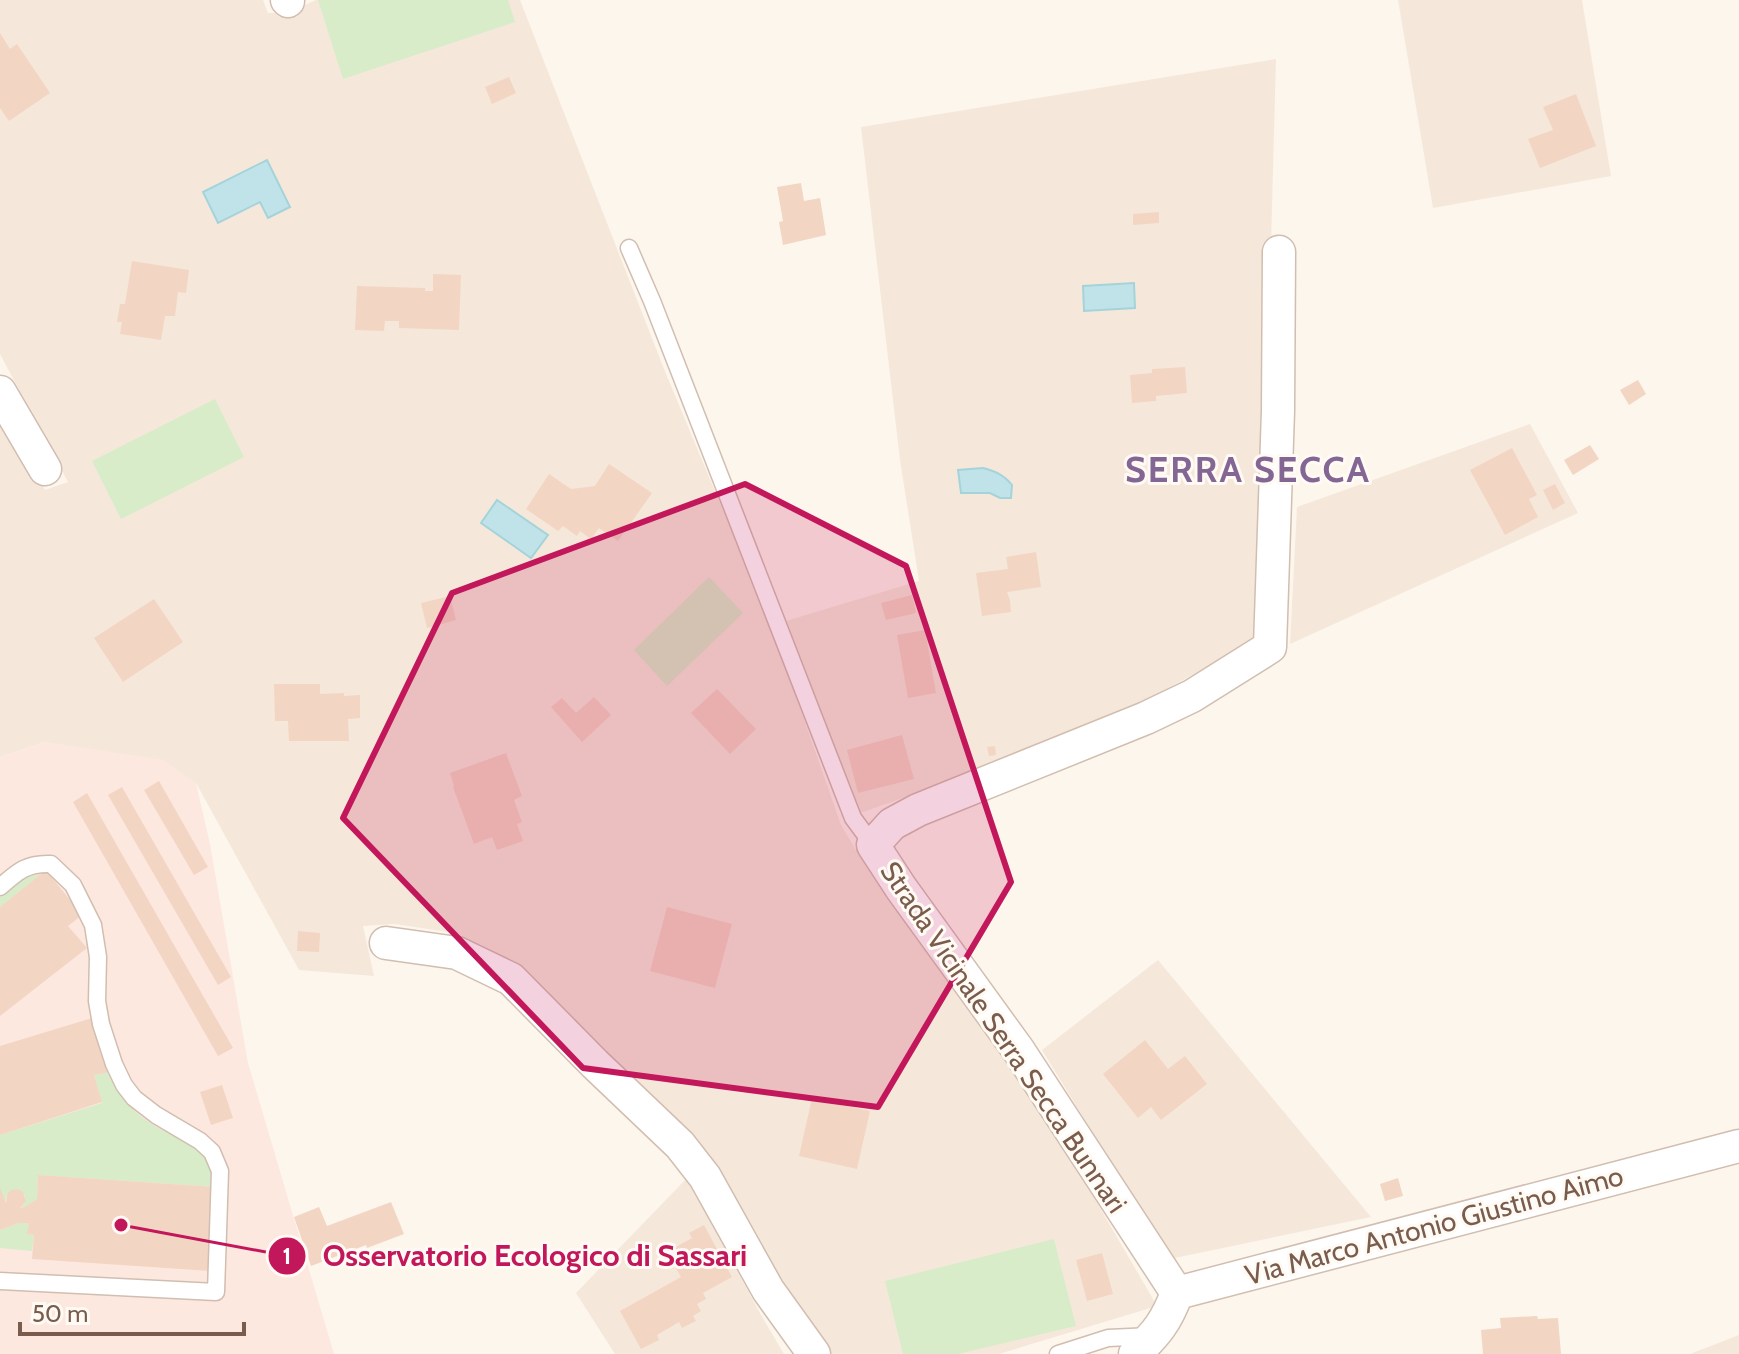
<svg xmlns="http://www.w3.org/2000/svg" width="1739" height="1354" font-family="Cabin,sans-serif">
  <rect width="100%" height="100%" fill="#fdf6ec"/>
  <!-- residential -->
  <g fill="#f5e8da">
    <path d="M 0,0 L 263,0 L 268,13 L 287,13 L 316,0 L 520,0 L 664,369 L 771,625 L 841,825 L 856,850 L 893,903 L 1042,1108 L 1157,1306 L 999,1354 L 817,1354 L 708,1154 L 485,953 L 454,933 L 395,924 L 363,926 L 374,976 L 299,970 L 196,783 L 45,742 L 0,757 L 0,420 L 45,490 L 68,482 L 0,354 Z"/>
    <path d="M 1398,0 L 1582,0 L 1611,176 L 1433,208 Z"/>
    <path d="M 1276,59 L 1261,614 L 1251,643 L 1113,718 L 954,780 L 860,813 L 786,621 L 919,581 L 900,460 L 861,127 Z"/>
    <path d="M 1530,424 L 1578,513 L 1290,644 L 1297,507 Z"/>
    <path d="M 1158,960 L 1371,1217 L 1170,1259 L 1042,1050 Z"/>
    <path d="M 687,1178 L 761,1315 L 784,1354 L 615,1354 L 576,1293 Z"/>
    <path d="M 1739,1335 L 1739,1354 L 1690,1354 Z"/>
  </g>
  <!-- commercial -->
  <path fill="#fde8e0" d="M 45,742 L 163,760 L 196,783 L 210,844 L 248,1063 L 334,1354 L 0,1354 L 0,757 Z"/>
  <!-- green -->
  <g fill="#d8ecc9">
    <path d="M 318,0 L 508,0 L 515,22 L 343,79 Z"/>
    <path d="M 215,399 L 244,457 L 121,519 L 92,461 Z"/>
    <path d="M 709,577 L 743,613 L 667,686 L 634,650 Z"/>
    <path d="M 41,874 L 0,907 L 0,897 L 23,878 Z"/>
    <path d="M 107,1072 C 118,1096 135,1115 158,1128 C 174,1136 196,1141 207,1157 C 213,1165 214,1177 216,1187 L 38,1175 L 37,1199 L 25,1207 L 20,1208 C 33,1197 19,1183 7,1194 L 5,1202 L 0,1190 L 0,1135 L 102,1103 L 94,1075 Z"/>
    <path d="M 19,1223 L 29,1223 L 28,1234 L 34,1235 L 32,1251 L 0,1248 L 0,1230 Z"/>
    <path d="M 1054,1239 L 1076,1326 L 958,1354 L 903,1354 L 885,1281 Z"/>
  </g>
  <!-- water -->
  <g fill="#bfe3e8" stroke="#a5d3da" stroke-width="2">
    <path d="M 267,160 L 290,207 L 268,218 L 260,202 L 218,223 L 203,192 Z"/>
    <path d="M 1134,283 L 1135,308 L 1084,311 L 1083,286 Z"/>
    <path d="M 983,468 C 995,471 1004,475 1012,485 L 1011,498 L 1000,498 L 990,493 L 961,493 L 958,470 Z"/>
    <path d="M 497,500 L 548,535 L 531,558 L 481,523 Z"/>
  </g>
  <!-- building -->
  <g fill="#f3d5c3">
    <path d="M 0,33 L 10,49 L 17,44 L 50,93 L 9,121 L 0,108 Z"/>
    <path d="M 509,77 L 516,93 L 492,104 L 485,87 Z"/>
    <path d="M 1576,94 L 1596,146 L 1540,168 L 1528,139 L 1553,130 L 1543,107 Z"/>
    <path d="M 801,183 L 804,201 L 820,198 L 826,235 L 783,245 L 779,222 L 783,221 L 777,187 Z"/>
    <path d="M 1159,212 L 1159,223 L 1133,225 L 1133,214 Z"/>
    <path d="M 132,261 L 189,270 L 186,293 L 178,292 L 175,316 L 165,316 L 161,340 L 120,334 L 122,322 L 117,322 L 120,304 L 125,304 Z"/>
    <path d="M 433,274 L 461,275 L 459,330 L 399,328 L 399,321 L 385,321 L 384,331 L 355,330 L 357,286 L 425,288 L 425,291 L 433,291 Z"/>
    <path d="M 1185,367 L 1187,393 L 1156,396 L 1156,401 L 1132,403 L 1130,375 L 1152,373 L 1152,369 Z"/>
    <path d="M 1638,380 L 1646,394 L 1629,405 L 1620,390 Z"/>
    <path d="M 1590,445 L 1599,459 L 1573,475 L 1564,460 Z"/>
    <path d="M 1512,448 L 1537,495 L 1529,499 L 1538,517 L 1505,535 L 1470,470 Z"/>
    <path d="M 609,464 L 652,493 L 618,541 L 599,528 L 591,539 L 580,531 L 577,536 L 563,526 L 558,531 L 526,509 L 549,474 L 571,489 L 595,486 Z"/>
    <path d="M 1555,484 L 1565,503 L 1553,510 L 1543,490 Z"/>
    <path d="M 1036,552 L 1041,587 L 1007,592 L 1010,600 L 1011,612 L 982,616 L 976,573 L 1008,569 L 1006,557 Z"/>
    <path d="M 912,595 L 916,613 L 886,620 L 881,603 Z"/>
    <path d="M 450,596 L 456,620 L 427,628 L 421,603 Z"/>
    <path d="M 154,599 L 183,642 L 123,682 L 94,638 Z"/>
    <path d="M 925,630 L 936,693 L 908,698 L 897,635 Z"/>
    <path d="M 274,684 L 320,684 L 320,694 L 344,693 L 344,696 L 360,695 L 360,718 L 348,719 L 349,741 L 289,741 L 288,721 L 275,721 Z"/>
    <path d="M 717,689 L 756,729 L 730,754 L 691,713 Z"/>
    <path d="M 594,697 L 611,715 L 582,742 L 551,707 L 562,698 L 576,713 Z"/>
    <path d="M 902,735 L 914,779 L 858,793 L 847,750 Z"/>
    <path d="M 995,746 L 996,755 L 989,756 L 987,747 Z"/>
    <path d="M 506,753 L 522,796 L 514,800 L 522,822 L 517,824 L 523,841 L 497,850 L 492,837 L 474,844 L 453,787 L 454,786 L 450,773 Z"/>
    <path d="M 159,781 L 208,867 L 194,875 L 144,790 Z"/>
    <path d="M 122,787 L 231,977 L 218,985 L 108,795 Z"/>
    <path d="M 87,793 L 233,1048 L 218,1056 L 73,802 Z"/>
    <path d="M 46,870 L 82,915 L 68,926 L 87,948 L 0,1016 L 0,907 Z"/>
    <path d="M 667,907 L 732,924 L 715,988 L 650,971 Z"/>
    <path d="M 298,931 L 320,933 L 319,952 L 297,951 Z"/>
    <path d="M 92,1018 L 110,1072 L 94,1075 L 102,1102 L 0,1135 L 0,1046 Z"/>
    <path d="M 1145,1040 L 1168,1069 L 1185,1056 L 1207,1084 L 1161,1120 L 1151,1107 L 1138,1118 L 1103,1074 Z"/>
    <path d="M 222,1085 L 233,1118 L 211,1125 L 200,1092 Z"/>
    <path d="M 812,1098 L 870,1111 L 857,1169 L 799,1156 Z"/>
    <path d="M 38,1175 L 216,1187 L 210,1271 L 32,1259 L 34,1235 L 27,1234 L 29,1223 L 19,1223 L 0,1230 L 0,1188 L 6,1203 L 7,1194 L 11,1190 L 18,1189 L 23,1192 L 26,1201 L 20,1208 L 25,1207 L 37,1199 Z"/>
    <path d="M 1398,1178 L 1403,1196 L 1385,1201 L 1380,1184 Z"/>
    <path d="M 391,1202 L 404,1234 L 367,1248 L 366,1245 L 311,1266 L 294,1217 L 319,1207 L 327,1226 Z"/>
    <path d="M 704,1225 L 732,1277 L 703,1293 L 706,1299 L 697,1304 L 701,1311 L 693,1316 L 696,1321 L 682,1328 L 679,1322 L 657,1335 L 659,1340 L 641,1349 L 620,1311 L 681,1277 L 664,1247 L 670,1244 L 672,1249 L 692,1238 L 689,1233 Z"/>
    <path d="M 1102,1253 L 1113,1294 L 1087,1301 L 1076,1260 Z"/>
    <path d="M 1537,1316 L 1538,1319 L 1558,1318 L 1561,1354 L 1483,1354 L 1481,1330 L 1501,1328 L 1500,1318 Z"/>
  </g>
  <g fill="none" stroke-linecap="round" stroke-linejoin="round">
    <defs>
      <g id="lane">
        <path d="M 629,248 L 652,301 L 853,818 L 873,845"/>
        <path d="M 0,887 C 18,871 27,863 51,864 L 73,885 L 93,925 L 98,957 L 97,1001 L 101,1024 L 114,1064 L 124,1085 L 134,1098 L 156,1115 L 200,1141 L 212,1152 L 220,1171 L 216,1292 L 0,1281"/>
        <path d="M 1058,1354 L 1108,1338 L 1152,1336"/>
      </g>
      <g id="street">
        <path d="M 287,0 L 288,1"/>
        <path d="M 0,392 L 45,469"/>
        <path d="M 386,943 L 457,953 L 511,979 L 595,1064 L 680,1145 L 705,1177 L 768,1290 L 814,1354"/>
        <path d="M 1177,1293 L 1019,1051 L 901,888 L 873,845 L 892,824 L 918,810 L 1146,718 L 1192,696 L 1270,647 L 1278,411 L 1279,252"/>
        <path d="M 1135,1354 C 1157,1333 1166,1322 1177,1293 L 1739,1146"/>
      </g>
    </defs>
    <!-- lane casing -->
    <use href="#lane" stroke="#d1beb0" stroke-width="19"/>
    <!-- street casing -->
    <use href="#street" stroke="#d1beb0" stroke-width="35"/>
    <!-- lane -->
    <use href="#lane" stroke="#fff" stroke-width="16"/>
    <!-- street -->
    <use href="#street" stroke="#fff" stroke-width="32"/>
  </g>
  <!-- marked area -->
  <path fill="#c2185b" fill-opacity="0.2" stroke="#c2185b" stroke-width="6" stroke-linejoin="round" d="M 745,484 L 906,566 L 1011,882 L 878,1107 L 583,1068 L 343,818 L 452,593 Z"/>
  <g text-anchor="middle" stroke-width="6" stroke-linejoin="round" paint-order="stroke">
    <!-- street labels -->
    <g font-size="28" fill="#7a5c4d" stroke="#fffaf3">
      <text transform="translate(1004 1037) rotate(56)" y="10">Strada Vicinale Serra Secca Bunnari</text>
      <text transform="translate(1434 1225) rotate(-15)" y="10">Via Marco Antonio Giustino Aimo</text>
    </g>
    <!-- district labels -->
    <g font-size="36" font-weight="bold" letter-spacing="2" fill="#846695" stroke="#fffaf3">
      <text x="1248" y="482">SERRA SECCA</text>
    </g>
  </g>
  <!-- callouts -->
  <path fill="none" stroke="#c2185b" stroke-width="3" d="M121 1225L287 1256"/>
  <g fill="#c2185b" stroke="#fffaf3" stroke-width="3">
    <circle cx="121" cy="1225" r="8"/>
    <circle cx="287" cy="1256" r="20"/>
  </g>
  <g font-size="24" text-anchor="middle" font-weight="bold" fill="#fff">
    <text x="287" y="1264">1</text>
  </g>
  <g font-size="30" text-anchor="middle" font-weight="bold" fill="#c2185b" stroke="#fffaf3" stroke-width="6" stroke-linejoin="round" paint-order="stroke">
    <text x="535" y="1266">Osservatorio Ecologico di Sassari</text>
  </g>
  <!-- scale -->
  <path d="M20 1322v12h224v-12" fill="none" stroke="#7a5c4d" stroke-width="4"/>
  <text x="32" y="1322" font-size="24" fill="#7a5c4d" stroke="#fffaf3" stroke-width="6" paint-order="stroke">50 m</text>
</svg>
